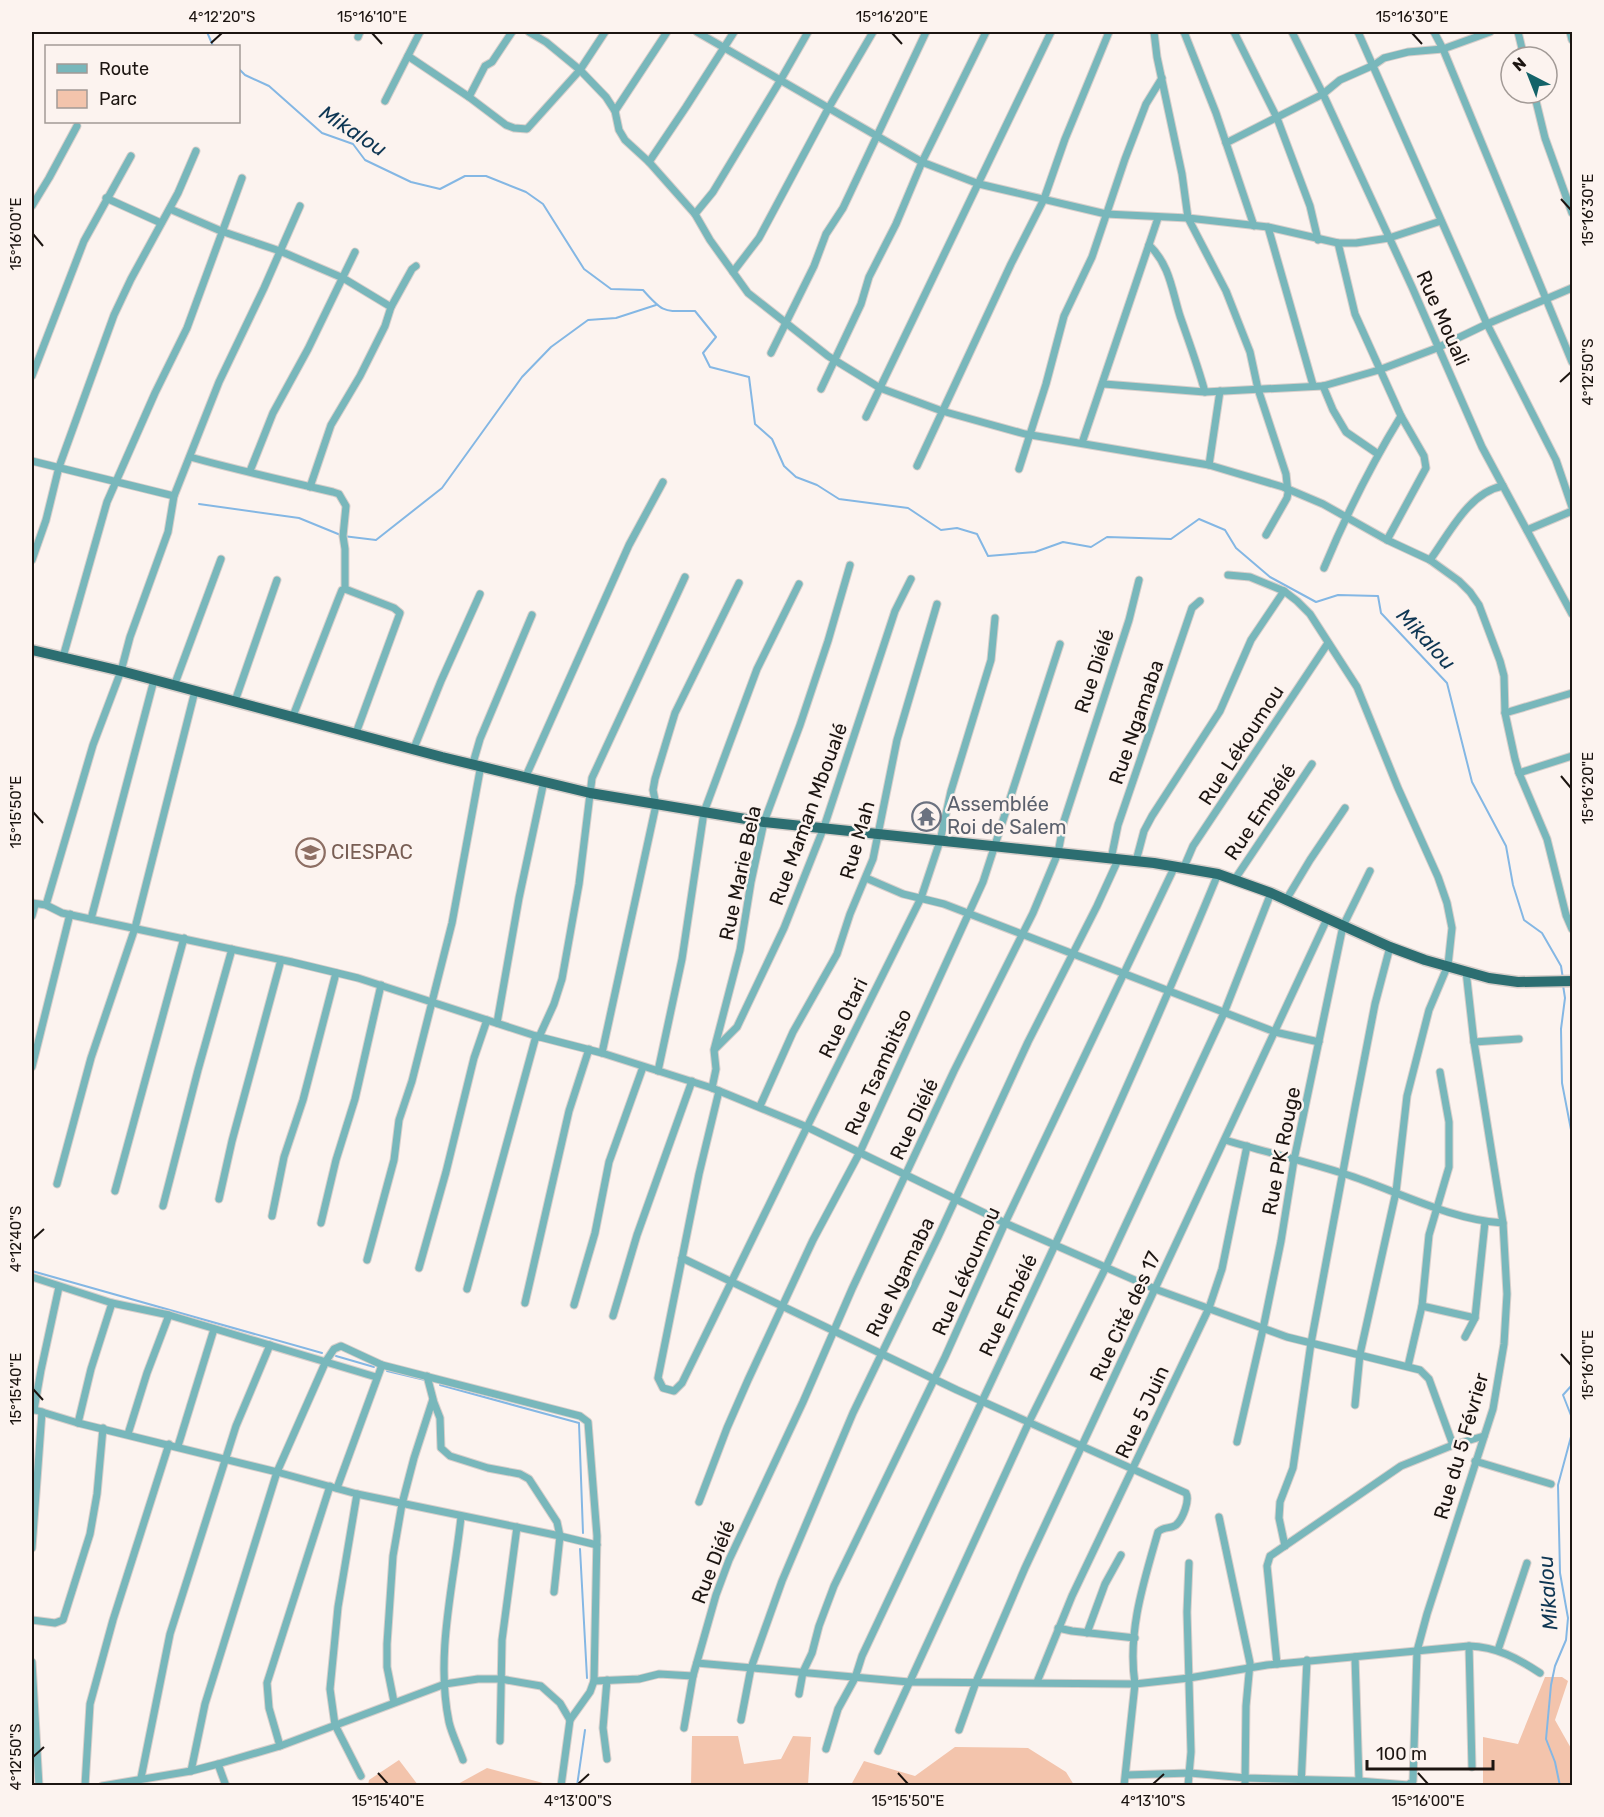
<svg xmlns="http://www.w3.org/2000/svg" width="1604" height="1817" font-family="Rubik,sans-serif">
  <rect width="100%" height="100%" fill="#fcf3ef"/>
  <!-- green -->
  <g fill="#f3c4ac">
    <path d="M 1545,1677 L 1562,1677 L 1568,1681 L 1555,1720 L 1572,1750 L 1572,1785 L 1483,1785 L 1483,1737 L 1518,1744 Z"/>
    <path d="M 692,1736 L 738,1736 L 744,1764 L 781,1759 L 793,1736 L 811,1737 L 808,1785 L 691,1785 Z"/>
    <path d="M 955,1747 L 1028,1748 L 1066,1772 L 1074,1785 L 851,1785 L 864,1761 L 915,1776 Z"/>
    <path d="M 399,1760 L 418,1785 L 368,1785 L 369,1780 Z"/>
    <path d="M 487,1768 L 543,1783 L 543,1785 L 456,1785 Z"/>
  </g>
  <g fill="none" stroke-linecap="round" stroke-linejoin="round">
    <!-- stream -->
    <g stroke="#84b7e4" stroke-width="2">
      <path d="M 207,32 L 213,46"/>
      <path d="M 238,68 L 245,75 L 269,86 L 322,133 L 353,144 L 365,160 L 411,182 L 440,189 L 465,176 L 486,176 L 526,192 L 543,204 L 584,269 L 611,289 L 643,290 C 664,314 664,311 695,311 L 716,337 L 703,353 L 710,367 L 749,377 L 755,424 L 772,439 L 784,466 L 796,477 L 817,485 L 839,499 L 908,508 L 941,530 L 957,528 L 977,534 L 988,556 L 1035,552 L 1063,542 L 1091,547 L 1107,537 L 1171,539 L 1199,519 L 1225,530 L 1236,548 L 1270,577 L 1316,602 L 1338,595 L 1378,596 L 1381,613 L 1447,683 L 1472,782 L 1506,846 L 1513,885 L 1524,920 L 1542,933 L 1561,966 L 1563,979"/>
      <path d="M 199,504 L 299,518 L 343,536 L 376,540 L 442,488 L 522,377 L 551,347 L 588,320 L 616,318 L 656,305"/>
      <path d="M 1563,985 L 1565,998 L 1561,1029 L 1562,1083 L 1572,1135"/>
      <path d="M 32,1271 L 322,1353"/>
      <path d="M 336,1356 L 374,1367"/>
      <path d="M 387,1371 L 425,1380"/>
      <path d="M 440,1385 L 579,1423 L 583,1533"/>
      <path d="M 1572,1385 L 1563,1395 L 1572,1418"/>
      <path d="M 580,1549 L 587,1678"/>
      <path d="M 577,1786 L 585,1730"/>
      <path d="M 1560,1786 L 1555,1762 L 1546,1739 L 1551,1685 L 1555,1666 L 1566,1640 L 1568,1618 L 1560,1573 L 1558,1485 L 1572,1433"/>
    </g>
    <defs>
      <g id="minor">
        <path d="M 529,32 L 546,42 L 580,70 L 606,97 L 615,111 L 619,130 L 625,140 L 649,162 L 695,214 L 710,240 L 748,293 L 828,356 L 880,388 L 942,411 L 1025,434 L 1209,465 L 1283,487 L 1323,504 L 1387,540 L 1430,560 L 1459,581 L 1470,592 L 1479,605 L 1500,661 L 1504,676 L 1505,713 L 1515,759 L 1519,773 L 1547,839 L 1566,915 L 1572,929"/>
        <path d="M 697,32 L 922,162 L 979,184 L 1106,214 L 1188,218 L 1268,227 L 1338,243 L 1356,243 L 1389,238 L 1441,221"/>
        <path d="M 1154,32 L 1157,57 L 1182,174 L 1188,218 L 1226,291 L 1250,352 L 1258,389 L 1286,474 L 1288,493 L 1287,498 L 1266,535"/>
        <path d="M 1184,32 L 1216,113 L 1254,226"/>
        <path d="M 1234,32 L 1277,118 L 1310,206 L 1318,240"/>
        <path d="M 1292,32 L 1323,94 L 1412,287 L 1482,447 L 1572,614"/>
        <path d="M 1358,32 L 1487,324 L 1556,460 L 1572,507"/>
        <path d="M 1434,32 L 1443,49 L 1572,362"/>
        <path d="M 1518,32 L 1524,57"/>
        <path d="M 1570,32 L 1572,40"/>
        <path d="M 358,37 L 360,32"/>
        <path d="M 408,56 L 469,97 L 506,125 L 514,128 L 527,129 L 580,70 L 605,32"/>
        <path d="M 1534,93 L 1545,138 L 1572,213"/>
        <path d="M 469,97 L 485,66 L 492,62 L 512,32"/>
        <path d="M 385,101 L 420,32"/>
        <path d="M 615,111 L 667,32"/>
        <path d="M 1226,143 L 1323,94 L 1340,80 L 1374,65 L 1384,58 L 1408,52 L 1443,49 L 1490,32"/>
        <path d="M 649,162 L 686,107 L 734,32"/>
        <path d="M 106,198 L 161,223"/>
        <path d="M 32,206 L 49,178 L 77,126"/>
        <path d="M 170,209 L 221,231 L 280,251 L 343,278 L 391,307"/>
        <path d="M 695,214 L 713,192 L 780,81 L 808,32"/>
        <path d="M 1268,227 L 1313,385"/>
        <path d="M 1149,245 C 1170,265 1172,291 1180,316 C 1189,342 1198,366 1205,392"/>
        <path d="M 733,272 L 759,238 L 828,109 L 873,32"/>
        <path d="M 771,353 L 814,266 L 826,234 L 843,208 L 926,32"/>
        <path d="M 32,376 L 84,241 L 131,156"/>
        <path d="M 1104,384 L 1205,392 L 1323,386 L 1379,370 L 1437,348 L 1487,324 L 1572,288"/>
        <path d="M 1323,386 L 1333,410 L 1346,432 L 1378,454"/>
        <path d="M 821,389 L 861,304 L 869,277 L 896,224 L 922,162 L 986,32"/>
        <path d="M 866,417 L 1051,32"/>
        <path d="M 1082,443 L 1158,218"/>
        <path d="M 190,457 C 237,470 285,481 333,492 L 339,494 L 346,506 L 343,536 L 345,549 L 345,589 L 342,590 L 338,600 L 293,716"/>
        <path d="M 32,461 L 174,496"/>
        <path d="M 1209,465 L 1220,391"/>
        <path d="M 917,466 L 1011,264 L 1044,199 L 1065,139 L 1109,32"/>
        <path d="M 1019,469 L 1046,384 L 1064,316 L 1092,257 L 1125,159 L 1146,104 L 1162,78"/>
        <path d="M 250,471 L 273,413 L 308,349 L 355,252"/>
        <path d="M 310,487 L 331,425 L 360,376 L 385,326 L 391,307 L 412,269 L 416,266"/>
        <path d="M 1527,530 L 1572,511"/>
        <path d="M 1387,540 L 1426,468 L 1424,456 L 1401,416"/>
        <path d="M 32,560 L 46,520 L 59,467 L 114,315 L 131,279 L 178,193 L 196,151"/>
        <path d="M 1430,560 C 1449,534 1469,492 1503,486"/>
        <path d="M 1324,568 C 1346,515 1371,465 1401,416 L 1355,314 L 1338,243"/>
        <path d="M 1228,575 L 1250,577 L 1284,591 L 1297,601 L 1310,614 L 1357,687 L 1398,788 L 1438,877 L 1447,903 L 1452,928 L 1448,965 L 1429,1010 L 1407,1096 L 1396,1192 L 1360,1354 L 1355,1405"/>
        <path d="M 345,589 L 394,608 L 400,613 L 356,733"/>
        <path d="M 63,657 L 107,502 L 155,393 L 187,328 L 242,178"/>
        <path d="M 174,686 L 221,559"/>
        <path d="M 235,701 L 277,580"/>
        <path d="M 1505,713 L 1572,693"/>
        <path d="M 414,748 L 441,681 L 480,594"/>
        <path d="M 473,763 L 480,739 L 532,615"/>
        <path d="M 1519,773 L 1572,756"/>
        <path d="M 526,776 L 629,545 L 663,482"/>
        <path d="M 1111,859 L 1118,825 L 1192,608 L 1200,601"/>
        <path d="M 1136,861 L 1144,831 L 1152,816 L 1220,711 L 1251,640 L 1284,591"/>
        <path d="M 1184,867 L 1193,846 L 1328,643"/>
        <path d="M 866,878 L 903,894 L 944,904 L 1275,1032 L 1319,1042"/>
        <path d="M 1235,879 L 1312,764"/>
        <path d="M 1286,900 L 1310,860 L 1345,808"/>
        <path d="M 32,903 L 46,905 L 62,913 L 292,962 L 358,978 L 536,1036 L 602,1053 L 712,1088 L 807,1127 L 1005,1223 L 1155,1289 L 1287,1337 L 1420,1370 L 1429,1379 L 1453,1445"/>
        <path d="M 46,905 L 93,745 L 121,671 L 130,637 L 168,532 L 174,496 L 219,382 L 264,288 L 300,206"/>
        <path d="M 32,916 L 35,905"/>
        <path d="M 91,919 L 154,680"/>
        <path d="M 497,1023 L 519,898 L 544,781"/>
        <path d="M 539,1037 L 554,1004 L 562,979 L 579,884 L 592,778 L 685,577"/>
        <path d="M 1474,1042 L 1519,1039"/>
        <path d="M 715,1049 L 737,1027 L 784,928 L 824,827 L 895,611 L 911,579"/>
        <path d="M 602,1053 L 656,805 L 653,790 L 655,779 L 675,713 L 739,583"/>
        <path d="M 32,1067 L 70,914"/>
        <path d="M 658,1071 L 682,959 L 704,812 L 757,669 L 799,584"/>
        <path d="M 712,1088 L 716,1069 L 714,1050 L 740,950 L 751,882 L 764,822 L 800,725 L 828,641 L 850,565"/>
        <path d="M 719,1091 L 699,1174 L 658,1378 L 663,1388 L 674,1391 L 682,1383 L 807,1127 L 921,898 L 940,841 L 951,791 L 991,660 L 995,618"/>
        <path d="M 760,1106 L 793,1032 L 837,954 L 850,914 L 873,859 L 897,740 L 937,604"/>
        <path d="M 1225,1140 C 1265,1152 1305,1161 1345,1174 C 1395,1190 1450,1220 1503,1223"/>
        <path d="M 57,1184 L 91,1058 L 135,928 L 195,691"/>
        <path d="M 115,1191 L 184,938"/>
        <path d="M 219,1199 L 232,1141 L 281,960"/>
        <path d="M 163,1206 L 198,1070 L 232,949"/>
        <path d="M 272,1216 L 284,1157 L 303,1100 L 336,973"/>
        <path d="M 321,1223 L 336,1160 L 355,1099 L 381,985"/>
        <path d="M 682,1258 L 957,1390 L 1186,1493 C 1190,1500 1183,1519 1176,1525 C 1171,1529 1164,1526 1158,1532 C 1144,1581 1127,1632 1135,1684 L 1124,1786"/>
        <path d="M 367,1260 L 394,1160 L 399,1120 L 412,1081 L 452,923 L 481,765"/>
        <path d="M 419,1268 L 446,1172 L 474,1058 L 487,1020"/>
        <path d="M 32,1277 L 112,1303 L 169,1315 L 376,1377"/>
        <path d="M 467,1289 L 536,1036"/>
        <path d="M 525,1303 L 569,1111 L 589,1049"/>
        <path d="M 574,1305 L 595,1233 L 609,1162 L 643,1067"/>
        <path d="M 1422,1306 L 1475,1318"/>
        <path d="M 613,1316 L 637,1235 L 692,1081"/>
        <path d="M 1465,1337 L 1475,1318 L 1485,1222"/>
        <path d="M 1408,1366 L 1422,1306 L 1429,1235 L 1449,1167 L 1449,1122 L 1440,1072"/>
        <path d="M 433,1400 L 440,1418 L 441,1448 L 450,1456 L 488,1468 L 520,1474 L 529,1479 L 557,1522 L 560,1536 L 554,1592"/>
        <path d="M 32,1409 L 78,1423 L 277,1472 L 357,1494 L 560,1536 L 597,1545"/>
        <path d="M 34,1410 L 41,1370 L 59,1287"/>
        <path d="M 78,1423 L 91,1369 L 112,1303"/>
        <path d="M 128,1434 L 147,1373 L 169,1315"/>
        <path d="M 1237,1442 L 1263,1329 L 1281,1241 L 1294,1160 L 1343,926 L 1370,871"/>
        <path d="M 178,1446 L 214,1329"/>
        <path d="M 1475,1461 L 1551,1484"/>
        <path d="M 337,1488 L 382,1365"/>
        <path d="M 357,1494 L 338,1607 L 330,1689 L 335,1725 L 361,1776"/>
        <path d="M 699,1502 L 727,1428 L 748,1380 L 813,1240 L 860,1152 L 983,882 L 1060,644"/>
        <path d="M 461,1517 C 454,1583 435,1655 449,1722 C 452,1735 459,1748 463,1760"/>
        <path d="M 1219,1517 L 1250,1663 L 1246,1706 L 1245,1786"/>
        <path d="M 1285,1546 L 1279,1518 L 1280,1502 L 1293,1468 L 1311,1343 L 1355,1107 L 1375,1004 L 1390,947"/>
        <path d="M 32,1548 L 42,1412"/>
        <path d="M 32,1620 L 55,1623 L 63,1620 L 90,1534 L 97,1494 L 103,1428"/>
        <path d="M 1058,1628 L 1072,1631 L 1135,1638"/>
        <path d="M 1087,1633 L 1105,1584 L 1121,1555"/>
        <path d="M 1469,1646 L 1472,1767"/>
        <path d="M 1498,1650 L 1527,1563"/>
        <path d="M 1355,1657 L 1359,1781"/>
        <path d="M 32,1662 L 39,1786"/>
        <path d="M 697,1663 L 909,1682 L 1135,1684 L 1189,1678 L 1267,1665 L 1469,1646 C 1497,1647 1517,1658 1540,1673"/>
        <path d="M 1277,1664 L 1267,1566 L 1270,1556 L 1401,1466 L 1453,1445 L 1484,1436"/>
        <path d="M 594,1681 L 639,1679 L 659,1674 L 693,1676"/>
        <path d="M 1037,1682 L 1072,1596 L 1209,1308 L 1222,1269 L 1247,1146"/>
        <path d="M 799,1694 L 803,1672 L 812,1653 L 819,1626 L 834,1586 L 945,1357 L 1005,1223 L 1175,866"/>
        <path d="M 394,1702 L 387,1667 L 387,1644 L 393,1556 L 402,1504 L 414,1458 L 433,1399 L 427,1376"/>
        <path d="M 741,1720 L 751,1668 L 782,1581 L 853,1413 L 938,1237 L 1028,1042 L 1097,906 L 1118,860"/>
        <path d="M 684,1728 L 693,1676 L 716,1595 L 729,1560 L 803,1402 L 852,1289 L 954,1071 L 1033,913 L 1058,853 L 1064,821 L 1129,620 L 1139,580"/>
        <path d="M 959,1730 L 976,1682 L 1025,1568 L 1327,919"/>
        <path d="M 500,1741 L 502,1640 L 517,1527"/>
        <path d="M 280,1746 L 269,1708 L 267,1683 L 330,1486"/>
        <path d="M 826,1749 L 838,1709 L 855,1678 L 862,1656 C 984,1396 1109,1139 1218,874"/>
        <path d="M 878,1751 L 1029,1422 L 1106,1267 L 1224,1013 L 1271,893"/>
        <path d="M 607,1759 L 603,1728 L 607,1680"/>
        <path d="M 218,1764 L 226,1786"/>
        <path d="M 191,1771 L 205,1704 L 277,1472 L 326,1361 L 334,1349 L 341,1346 L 382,1365 L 580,1416 L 588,1422 L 597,1536 L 594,1681 L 590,1692 L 570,1720"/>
        <path d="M 1126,1775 L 1190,1773 L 1246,1778 L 1359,1781 L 1408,1785 L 1413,1781 L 1417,1651 L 1427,1614 L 1493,1409 L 1504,1344 L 1507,1294 L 1503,1223 L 1474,1042 L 1466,971"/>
        <path d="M 141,1778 L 170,1634 L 236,1426 L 270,1345"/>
        <path d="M 85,1786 L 90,1704 L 113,1620 L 169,1444"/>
        <path d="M 102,1786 L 191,1771 L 218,1764 L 280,1746 L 445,1684 L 478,1679 L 501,1679 L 541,1686 L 560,1703 L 570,1720 L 561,1786"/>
        <path d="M 1188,1786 L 1191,1752 L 1187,1612 L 1189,1563"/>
        <path d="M 1301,1786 L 1307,1660"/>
      </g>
      <path id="trunk" d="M 32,650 L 121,671 L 442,757 L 590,793 L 764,822 L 1154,863 L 1218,874 L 1271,893 L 1390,947 L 1425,960 L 1489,978 L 1518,982 L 1572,981"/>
    </defs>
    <!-- minor casing -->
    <use href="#minor" stroke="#d8cfcb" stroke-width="9"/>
    <!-- trunk casing -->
    <use href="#trunk" stroke="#d8cfcb" stroke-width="13"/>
    <!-- minor -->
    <use href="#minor" stroke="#78b7bb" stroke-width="7"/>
    <!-- trunk -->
    <use href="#trunk" stroke="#2c6e71" stroke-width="10"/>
  </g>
  <!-- ticks -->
  <path fill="none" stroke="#1c1511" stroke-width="2" d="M 372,33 L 382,44M 892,33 L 902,44M 1412,33 L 1422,44M 211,43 L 222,33M 1561,199 L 1571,210M 33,234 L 43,246M 1560,382 L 1571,372M 1561,776 L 1571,788M 33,812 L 43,823M 33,1239 L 44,1229M 1561,1354 L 1571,1365M 33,1389 L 43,1400M 33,1757 L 44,1747M 378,1773 L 388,1784M 898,1773 L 908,1784M 1418,1773 L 1428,1784M 578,1784 L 589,1774M 1153,1784 L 1164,1774"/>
  <!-- icons -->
  <defs>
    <symbol id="temple-ring" viewBox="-11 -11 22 22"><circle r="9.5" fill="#fcf3ef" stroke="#6b7280" stroke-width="1.5"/><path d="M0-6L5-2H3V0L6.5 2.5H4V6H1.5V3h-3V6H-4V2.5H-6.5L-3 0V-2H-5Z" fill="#6b7280"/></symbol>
    <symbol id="university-ring" viewBox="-11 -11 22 22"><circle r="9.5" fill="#fcf3ef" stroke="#8d6e63" stroke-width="1.5"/><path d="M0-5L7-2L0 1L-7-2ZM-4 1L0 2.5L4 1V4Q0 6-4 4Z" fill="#8d6e63"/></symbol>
  </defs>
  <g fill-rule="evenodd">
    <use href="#temple-ring" x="910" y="800" width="33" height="33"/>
    <use href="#university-ring" x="294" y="836" width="33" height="33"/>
  </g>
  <g text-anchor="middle" stroke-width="5" stroke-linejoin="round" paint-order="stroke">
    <!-- street labels -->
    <g font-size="20" fill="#1c1511" stroke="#fcf3ef">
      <text transform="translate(1443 318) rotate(66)" y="7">Rue Mouali</text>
      <text transform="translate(1094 671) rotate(-72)" y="7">Rue Diélé</text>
      <text transform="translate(1136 722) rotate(-71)" y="7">Rue Ngamaba</text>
      <text transform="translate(1241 745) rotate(-57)" y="7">Rue Lékoumou</text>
      <text transform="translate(1260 812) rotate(-56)" y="7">Rue Embélé</text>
      <text transform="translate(808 814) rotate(-70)" y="7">Rue Maman Mboualé</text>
      <text transform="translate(857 840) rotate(-74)" y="7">Rue Mah</text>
      <text transform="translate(740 873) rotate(-78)" y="7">Rue Marie Bela</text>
      <text transform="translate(843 1018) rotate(-64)" y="7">Rue Otari</text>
      <text transform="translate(878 1072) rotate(-66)" y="7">Rue Tsambitso</text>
      <text transform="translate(914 1119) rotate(-65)" y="7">Rue Diélé</text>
      <text transform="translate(1281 1151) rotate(-79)" y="7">Rue PK Rouge</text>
      <text transform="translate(966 1271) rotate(-66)" y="7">Rue Lékoumou</text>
      <text transform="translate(900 1277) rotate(-64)" y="7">Rue Ngamaba</text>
      <text transform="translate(1008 1305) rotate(-65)" y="7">Rue Embélé</text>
      <text transform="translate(1125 1316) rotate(-65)" y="7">Rue Cité des 17</text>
      <text transform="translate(1142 1412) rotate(-65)" y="7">Rue 5 Juin</text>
      <text transform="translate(1461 1446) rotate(-74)" y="7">Rue du 5 Février</text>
      <text transform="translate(713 1562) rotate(-69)" y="7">Rue Diélé</text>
    </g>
    <!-- worship labels -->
    <g font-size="20" fill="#5b616d" stroke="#fcf3ef" text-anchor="start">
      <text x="947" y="811">Assemblée<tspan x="947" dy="23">Roi de Salem</tspan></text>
    </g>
    <!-- education labels -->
    <g font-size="20" fill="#785e54" stroke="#fcf3ef" text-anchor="start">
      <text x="331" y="859">CIESPAC</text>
    </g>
    <!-- water labels -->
    <g font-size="21" font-style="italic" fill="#0e3653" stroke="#fcf3ef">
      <text transform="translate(353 131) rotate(33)" y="7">Mikalou</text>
      <text transform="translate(1426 639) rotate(47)" y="7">Mikalou</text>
      <text transform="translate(1548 1593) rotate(-94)" y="7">Mikalou</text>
    </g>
  </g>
  <!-- border -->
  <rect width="1604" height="1817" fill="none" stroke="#fcf3ef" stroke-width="66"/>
  <!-- legend -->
  <rect x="45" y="45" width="195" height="78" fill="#fcf3ef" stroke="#a29a96" stroke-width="1.5"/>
  <rect x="57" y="64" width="30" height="9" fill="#78b7bb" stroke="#a29a96" stroke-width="1.5"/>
  <text x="99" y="75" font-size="18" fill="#1c1511">Route</text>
  <rect x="57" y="90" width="30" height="18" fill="#f3c4ac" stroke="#a29a96" stroke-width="1.5"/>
  <text x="99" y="105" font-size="18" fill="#1c1511">Parc</text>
  <!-- north arrow -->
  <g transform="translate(1529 75) rotate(318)"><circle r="28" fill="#fcf3ef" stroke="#a29a96" stroke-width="1.5"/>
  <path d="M0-4.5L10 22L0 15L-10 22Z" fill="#146369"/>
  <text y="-9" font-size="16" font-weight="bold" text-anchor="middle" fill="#1c1511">N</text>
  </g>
  <!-- scale -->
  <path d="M1367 1760v9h126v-9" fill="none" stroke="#1c1511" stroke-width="3"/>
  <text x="1376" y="1760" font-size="18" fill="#1c1511" stroke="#fcf3ef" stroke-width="4.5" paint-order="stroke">100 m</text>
  <rect x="33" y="33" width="1538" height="1751" fill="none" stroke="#1c1511" stroke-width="2"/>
  <g font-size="15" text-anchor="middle" fill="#1c1511">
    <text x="222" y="22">4°12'20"S</text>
    <text x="372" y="22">15°16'10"E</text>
    <text x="892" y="22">15°16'20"E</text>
    <text x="1412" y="22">15°16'30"E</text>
    <text transform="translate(1588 210) rotate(-90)" y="5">15°16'30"E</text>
    <text transform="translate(16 234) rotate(-90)" y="5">15°16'00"E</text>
    <text transform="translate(1588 372) rotate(-90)" y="5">4°12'50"S</text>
    <text transform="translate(1588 788) rotate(-90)" y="5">15°16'20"E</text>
    <text transform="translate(16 812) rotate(-90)" y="5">15°15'50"E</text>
    <text transform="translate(16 1239) rotate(-90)" y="5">4°12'40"S</text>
    <text transform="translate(1588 1365) rotate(-90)" y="5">15°16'10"E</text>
    <text transform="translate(16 1389) rotate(-90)" y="5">15°15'40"E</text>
    <text transform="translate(16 1757) rotate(-90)" y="5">4°12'50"S</text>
    <text x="388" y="1806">15°15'40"E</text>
    <text x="578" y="1806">4°13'00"S</text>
    <text x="908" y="1806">15°15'50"E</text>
    <text x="1153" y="1806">4°13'10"S</text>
    <text x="1428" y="1806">15°16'00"E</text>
  </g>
</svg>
